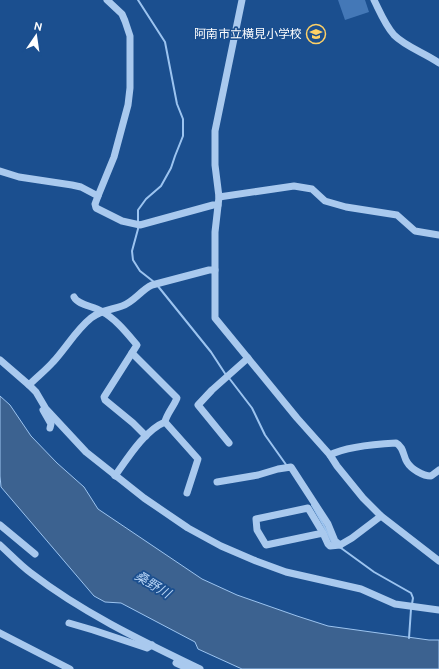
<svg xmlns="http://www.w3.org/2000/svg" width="439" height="669" font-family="Ubuntu,'Noto Sans JP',sans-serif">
  <rect width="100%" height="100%" fill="#1b4f8f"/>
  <!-- water -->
  <path fill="#3c6290" stroke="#9cc4f0" d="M 0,396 L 10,405 L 31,436 L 57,463 L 84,487 L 98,509 L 202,579 L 237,595 L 297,616 L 328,626 L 429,640 L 439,640 L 439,669 L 242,669 L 198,649 L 195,642 L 121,603 L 105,602 L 94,596 L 1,487 L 0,476 Z"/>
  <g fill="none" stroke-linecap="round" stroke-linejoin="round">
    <!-- stream -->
    <g stroke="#9cc4f0" stroke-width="2">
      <path d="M 138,0 L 165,42 L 177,104 L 183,119 L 183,136 L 175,156 L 171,168 L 161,186 L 146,199 L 138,210 L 138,229 L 132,251 L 133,260 L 140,271 L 154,282"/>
      <path d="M 157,285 L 211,352 L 226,375"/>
      <path d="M 229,378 L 252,408 L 265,435 L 287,466"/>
      <path d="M 312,505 L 324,526 L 332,542"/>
      <path d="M 341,548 L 374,572 L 411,593 L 413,598 L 412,604"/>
      <path d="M 409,638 L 411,609"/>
    </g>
  </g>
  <!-- building -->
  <path fill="#4478b7" d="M 338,0 L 365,0 L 369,12 L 345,20 Z"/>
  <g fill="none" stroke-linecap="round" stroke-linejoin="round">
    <!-- minor -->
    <g stroke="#a9c9ee" stroke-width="7">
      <path d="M 242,0 L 215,131 L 215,165 L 219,197 L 215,232 L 215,318 L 297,418 L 330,455 L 337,466 L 363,498 L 381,516 L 439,561"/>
      <path d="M 374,0 C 380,12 385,25 394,35 C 406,47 425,53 439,63"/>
      <path d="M 0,171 L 19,177 L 72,185 L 81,187 L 98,196 L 95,204 L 96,208 L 122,221 L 140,225 L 213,205 L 218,205"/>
      <path d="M 98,196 L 114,157 L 128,105 L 130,88 L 130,36 L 125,21 L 122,14 L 107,0"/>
      <path d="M 219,197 L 294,186 L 312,189 L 325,201 L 346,207 L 397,215 L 415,231 L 439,235"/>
      <path d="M 74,297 C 78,305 93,306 101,311 C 116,319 126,332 137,345 L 104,397 L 105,400 L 133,423 L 146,436"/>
      <path d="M 132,353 L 177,398 C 174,406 166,415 165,422 L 198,459 L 187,493"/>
      <path d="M 0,360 L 29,385 C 37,377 46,370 53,362 C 66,348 76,330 91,318 C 101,310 111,310 122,306 C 134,302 141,290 152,285 L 209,270 L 215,270"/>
      <path d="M 29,385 L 36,392 L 46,409 L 86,452 L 144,498 L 188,528 L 221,546 L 256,561 L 286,572 L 361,589 L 395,604 L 439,610"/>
      <path d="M 43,410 L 51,424 L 50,428"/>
      <path d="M 229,443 L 198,405 L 212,390 L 248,358"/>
      <path d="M 330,455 C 347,446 377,444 396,443 C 404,447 403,456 407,462 C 411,469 423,476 431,476 L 439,470"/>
      <path d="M 115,476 C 127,459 145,430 165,422"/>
      <path d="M 217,482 L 258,475 L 278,469 L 291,467 L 328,524 L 335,541 L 340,545 L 352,538 L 381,516"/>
      <path d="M 0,525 L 35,554"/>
      <path d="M 323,533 L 308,508 L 256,519 L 257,530 L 266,545 L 323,533 L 328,544 L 330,546 L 340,545"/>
      <path d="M 0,545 C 10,554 20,565 31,573 C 83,613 142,641 200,669"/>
      <path d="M 69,623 L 93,630 L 147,648 L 152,645"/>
      <path d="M 0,633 L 70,669"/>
      <path d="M 176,663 L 189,669"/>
    </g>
  </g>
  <!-- icons -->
  <defs>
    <symbol id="school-ring" viewBox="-11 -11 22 22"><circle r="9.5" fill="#1b4f8f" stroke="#ffd166" stroke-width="1.5"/><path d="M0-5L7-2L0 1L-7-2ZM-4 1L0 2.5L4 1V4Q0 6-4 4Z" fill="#ffd166"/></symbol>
  </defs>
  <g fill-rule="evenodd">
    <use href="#school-ring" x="305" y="23" width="22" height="22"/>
  </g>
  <g text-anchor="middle" stroke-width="3.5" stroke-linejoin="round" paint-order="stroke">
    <!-- poi labels -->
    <g font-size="12" fill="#fff" stroke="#1b4f8f" text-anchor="end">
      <text x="302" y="38">阿南市立横見小学校</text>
    </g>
    <!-- water labels -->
    <g font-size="13" font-style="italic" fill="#b5d3f5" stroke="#1b4f8f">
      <text transform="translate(153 584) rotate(31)" y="5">桑野川</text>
    </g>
  </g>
  <!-- north arrow -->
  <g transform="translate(36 36) rotate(13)" stroke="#1b4f8f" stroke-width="3" paint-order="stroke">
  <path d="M0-3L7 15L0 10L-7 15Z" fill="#ffffff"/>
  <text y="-6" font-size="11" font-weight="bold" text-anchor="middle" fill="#ffffff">N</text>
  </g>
</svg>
